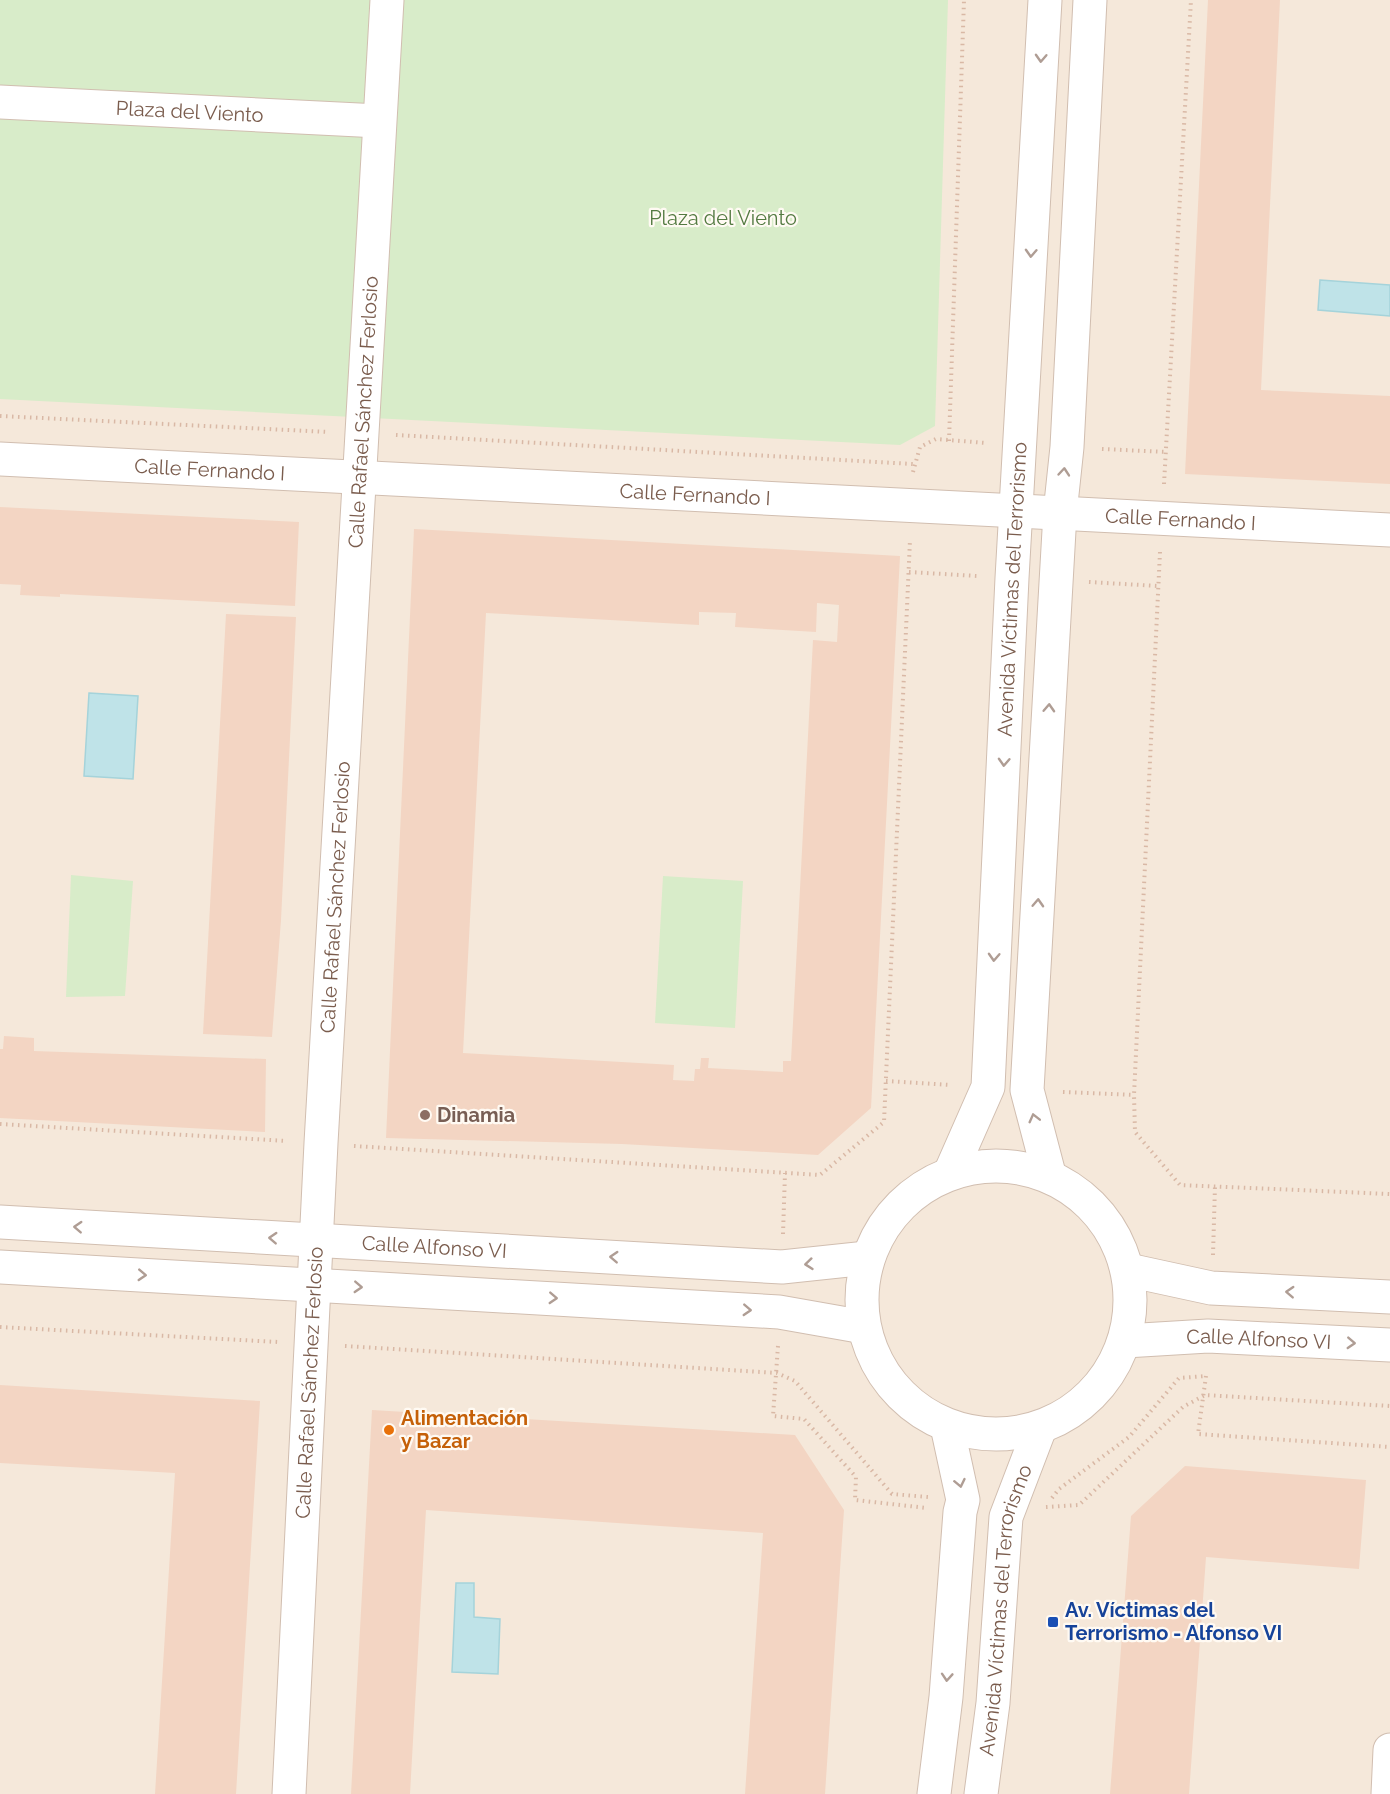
<svg xmlns="http://www.w3.org/2000/svg" width="1390" height="1794" font-family="Raleway,sans-serif">
  <rect width="100%" height="100%" fill="#fdf6ec"/>
  <!-- residential -->
  <rect fill="#f5e8da" x="0" y="0" width="1390" height="1794"/>
  <!-- green -->
  <g fill="#d8ecc9">
    <path d="M 0,0 L 948,0 L 935,426 L 900,445 L 0,399 Z"/>
    <path d="M 71,875 L 133,881 L 125,996 L 66,997 Z"/>
    <path d="M 663,876 L 743,881 L 735,1028 L 655,1023 Z"/>
  </g>
  <!-- water -->
  <g fill="#bfe3e8" stroke="#a5d3da" stroke-width="1.5">
    <path d="M 1320,280 L 1390,285 L 1390,316 L 1318,310 Z"/>
    <path d="M 89,693 L 138,696 L 133,779 L 84,776 Z"/>
    <path d="M 456,1583 L 474,1583 L 474,1617 L 500,1619 L 498,1674 L 452,1672 Z"/>
  </g>
  <!-- building -->
  <g fill="#f3d5c3" fill-rule="evenodd">
    <path d="M 1208,0 L 1280,0 L 1261,390 L 1390,396 L 1390,484 L 1185,474 Z"/>
    <path d="M 0,507 L 299,522 L 295,606 L 60,594 L 60,597 L 20,595 L 21,585 L 0,584 Z"/>
    <path d="M 414,529 L 900,556 L 871,1108 L 818,1155 L 622,1144 L 386,1138 ZM 817,603 L 839,605 L 837,642 L 813,640 L 791,1061 L 783,1061 L 783,1072 L 708,1068 L 709,1058 L 701,1058 L 700,1069 L 695,1069 L 694,1081 L 673,1080 L 674,1065 L 463,1053 L 486,613 L 699,625 L 699,612 L 736,613 L 735,627 L 816,632 Z"/>
    <path d="M 226,614 L 296,617 L 281,920 L 272,1037 L 203,1034 Z"/>
    <path d="M 4,1036 L 34,1038 L 34,1051 L 266,1059 L 265,1132 L 0,1118 L 0,1049 L 3,1049 Z"/>
    <path d="M 0,1385 L 260,1401 L 236,1794 L 155,1794 L 175,1473 L 0,1463 Z"/>
    <path d="M 372,1410 L 795,1435 L 844,1510 L 825,1794 L 745,1794 L 763,1533 L 426,1510 L 410,1794 L 351,1794 Z"/>
    <path d="M 1185,1466 L 1366,1480 L 1359,1569 L 1206,1557 L 1189,1794 L 1110,1794 L 1131,1516 Z"/>
  </g>
  <g fill="none" stroke-linecap="round" stroke-linejoin="round">
    <defs>
      <g id="street">
        <path id="s1" d="M 0,102 L 379,121"/>
        <path id="s2" d="M 0,459 L 1390,530"/>
        <circle cx="996" cy="1300" r="134"/>
        <path id="s3" d="M 951,1171 L 988,1087 L 1012,578 L 1045,0"/>
        <path d="M 1049,1174 L 1027,1090 L 1060,513 L 1067,447 L 1090,0"/>
        <path id="s4" d="M 0,1222 L 782,1267 L 867,1258"/>
        <path d="M 0,1267 L 779,1312 L 864,1327"/>
        <path d="M 1128,1270 L 1211,1288 L 1390,1297"/>
        <path id="s5" d="M 1125,1341 L 1208,1336 L 1390,1345"/>
        <path id="s6" d="M 289,1794 L 321,1143 L 387,0"/>
        <path d="M 934,1794 L 946,1697 L 960,1512 L 963,1500 L 947,1426"/>
        <path id="s7" d="M 981,1794 L 993,1703 L 1006,1517 L 1040,1428"/>
        <path d="M 1388,1794 L 1390,1750"/>
      </g>
    </defs>
    <!-- street casing -->
    <use href="#street" stroke="#d1beb0" stroke-width="35"/>
    <!-- path -->
    <g stroke="#d9b8a5" stroke-width="4" stroke-dasharray="1.5 4.5" stroke-linecap="butt">
      <path d="M 0,416 L 329,432"/>
      <path d="M 396,435 L 913,464"/>
      <path d="M 949,441 L 964,0"/>
      <path d="M 1102,449 L 1167,452"/>
      <path d="M 913,472 L 920,447 L 936,439 L 986,443"/>
      <path d="M 1164,484 L 1191,0"/>
      <path d="M 1160,552 L 1134,1095 L 1135,1132 L 1180,1185 L 1390,1194"/>
      <path d="M 909,572 L 977,576"/>
      <path d="M 1089,582 L 1158,586"/>
      <path d="M 886,1081 L 951,1085"/>
      <path d="M 1063,1092 L 1134,1095"/>
      <path d="M 0,1124 L 287,1141"/>
      <path d="M 354,1146 L 820,1175 L 884,1122 L 910,540"/>
      <path d="M 783,1234 L 785,1173"/>
      <path d="M 1213,1255 L 1215,1186"/>
      <path d="M 0,1327 L 278,1342"/>
      <path d="M 345,1346 L 777,1373 L 795,1381 L 892,1494 L 928,1497"/>
      <path d="M 778,1346 L 773,1416 L 804,1419 L 856,1477 L 855,1500 L 927,1508"/>
      <path d="M 1206,1376 L 1198,1434 L 1390,1447"/>
      <path d="M 1052,1498 L 1059,1489 L 1129,1437 L 1179,1378 L 1206,1376"/>
      <path d="M 1046,1507 L 1079,1505 L 1183,1407 L 1205,1395 L 1390,1406"/>
    </g>
    <!-- street -->
    <use href="#street" stroke="#fff" stroke-width="33"/>
  </g>
  <!-- one-way arrows -->
  <defs><path id="oneway-chevron" d="M-2-3.5L2.5 0L-2 3.5" fill="none" stroke-width="1.6" stroke-linecap="round" stroke-linejoin="round" transform="scale(1.5)"/></defs>
  <g stroke="#af9d94">
    <use href="#oneway-chevron" transform="translate(1041 58) rotate(93)"/>
    <use href="#oneway-chevron" transform="translate(1031 253) rotate(93)"/>
    <use href="#oneway-chevron" transform="translate(1064 472) rotate(-85)"/>
    <use href="#oneway-chevron" transform="translate(1049 708) rotate(-87)"/>
    <use href="#oneway-chevron" transform="translate(1004 762) rotate(93)"/>
    <use href="#oneway-chevron" transform="translate(1038 903) rotate(-87)"/>
    <use href="#oneway-chevron" transform="translate(994 957) rotate(93)"/>
    <use href="#oneway-chevron" transform="translate(1034 1118) rotate(-104)"/>
    <use href="#oneway-chevron" transform="translate(78 1227) rotate(-177)"/>
    <use href="#oneway-chevron" transform="translate(273 1238) rotate(-177)"/>
    <use href="#oneway-chevron" transform="translate(614 1257) rotate(-177)"/>
    <use href="#oneway-chevron" transform="translate(809 1264) rotate(174)"/>
    <use href="#oneway-chevron" transform="translate(142 1275) rotate(3)"/>
    <use href="#oneway-chevron" transform="translate(358 1287) rotate(3)"/>
    <use href="#oneway-chevron" transform="translate(1290 1292) rotate(-177)"/>
    <use href="#oneway-chevron" transform="translate(553 1298) rotate(3)"/>
    <use href="#oneway-chevron" transform="translate(747 1310) rotate(3)"/>
    <use href="#oneway-chevron" transform="translate(1351 1343) rotate(3)"/>
    <use href="#oneway-chevron" transform="translate(960 1483) rotate(78)"/>
    <use href="#oneway-chevron" transform="translate(947 1677) rotate(94)"/>
  </g>
  <!-- markers -->
  <circle fill="#8d6e63" stroke="#fffaf3" stroke-width="2" cx="425" cy="1115" r="6"/>
  <circle fill="#e8710a" stroke="#fffaf3" stroke-width="2" cx="389" cy="1430" r="6"/>
  <rect fill="#1a4fb4" stroke="#fffaf3" stroke-width="2" x="1047" y="1616" width="12" height="12" rx="3"/>
  <g text-anchor="middle" stroke-width="4.5" stroke-linejoin="round" paint-order="stroke">
    <!-- street labels -->
    <g font-size="20" fill="#7a5c4d" stroke="#fffaf3">
      <text dy="7" stroke="none"><textPath href="#s1" startOffset="190">Plaza del Viento</textPath></text>
      <text dy="7" stroke="none"><textPath href="#s6" startOffset="1384">Calle Rafael Sánchez Ferlosio</textPath></text>
      <text dy="7" stroke="none"><textPath href="#s2" startOffset="210">Calle Fernando I</textPath></text>
      <text dy="7" stroke="none"><textPath href="#s2" startOffset="696">Calle Fernando I</textPath></text>
      <text dy="7" stroke="none"><textPath href="#s2" startOffset="1182">Calle Fernando I</textPath></text>
      <text dy="7" stroke="none"><textPath href="#s3" startOffset="590">Avenida Víctimas del Terrorismo</textPath></text>
      <text dy="7" stroke="none"><textPath href="#s6" startOffset="898">Calle Rafael Sánchez Ferlosio</textPath></text>
      <text dy="7" stroke="none"><textPath href="#s4" startOffset="435">Calle Alfonso VI</textPath></text>
      <text dy="7" stroke="none"><textPath href="#s5" startOffset="134">Calle Alfonso VI</textPath></text>
      <text dy="7" stroke="none"><textPath href="#s6" startOffset="412">Calle Rafael Sánchez Ferlosio</textPath></text>
      <text dy="7" stroke="none"><textPath href="#s7" startOffset="186">Avenida Víctimas del Terrorismo</textPath></text>
    </g>
    <!-- park labels -->
    <g font-size="20" fill="#537a41" stroke="#fffaf3">
      <text x="723" y="225">Plaza del Viento</text>
    </g>
    <!-- education labels -->
    <g font-size="20" font-weight="bold" fill="#785e54" stroke="#fffaf3" text-anchor="start">
      <text x="437" y="1122">Dinamia</text>
    </g>
    <!-- food labels -->
    <g font-size="20" font-weight="bold" fill="#c56008" stroke="#fffaf3" text-anchor="start">
      <text x="401" y="1425">Alimentación<tspan x="401" dy="23">y Bazar</tspan></text>
    </g>
    <!-- transit labels -->
    <g font-size="20" font-weight="bold" fill="#164399" stroke="#fffaf3" text-anchor="start">
      <text x="1065" y="1617">Av. Víctimas del<tspan x="1065" dy="23">Terrorismo - Alfonso VI</tspan></text>
    </g>
  </g>
</svg>
